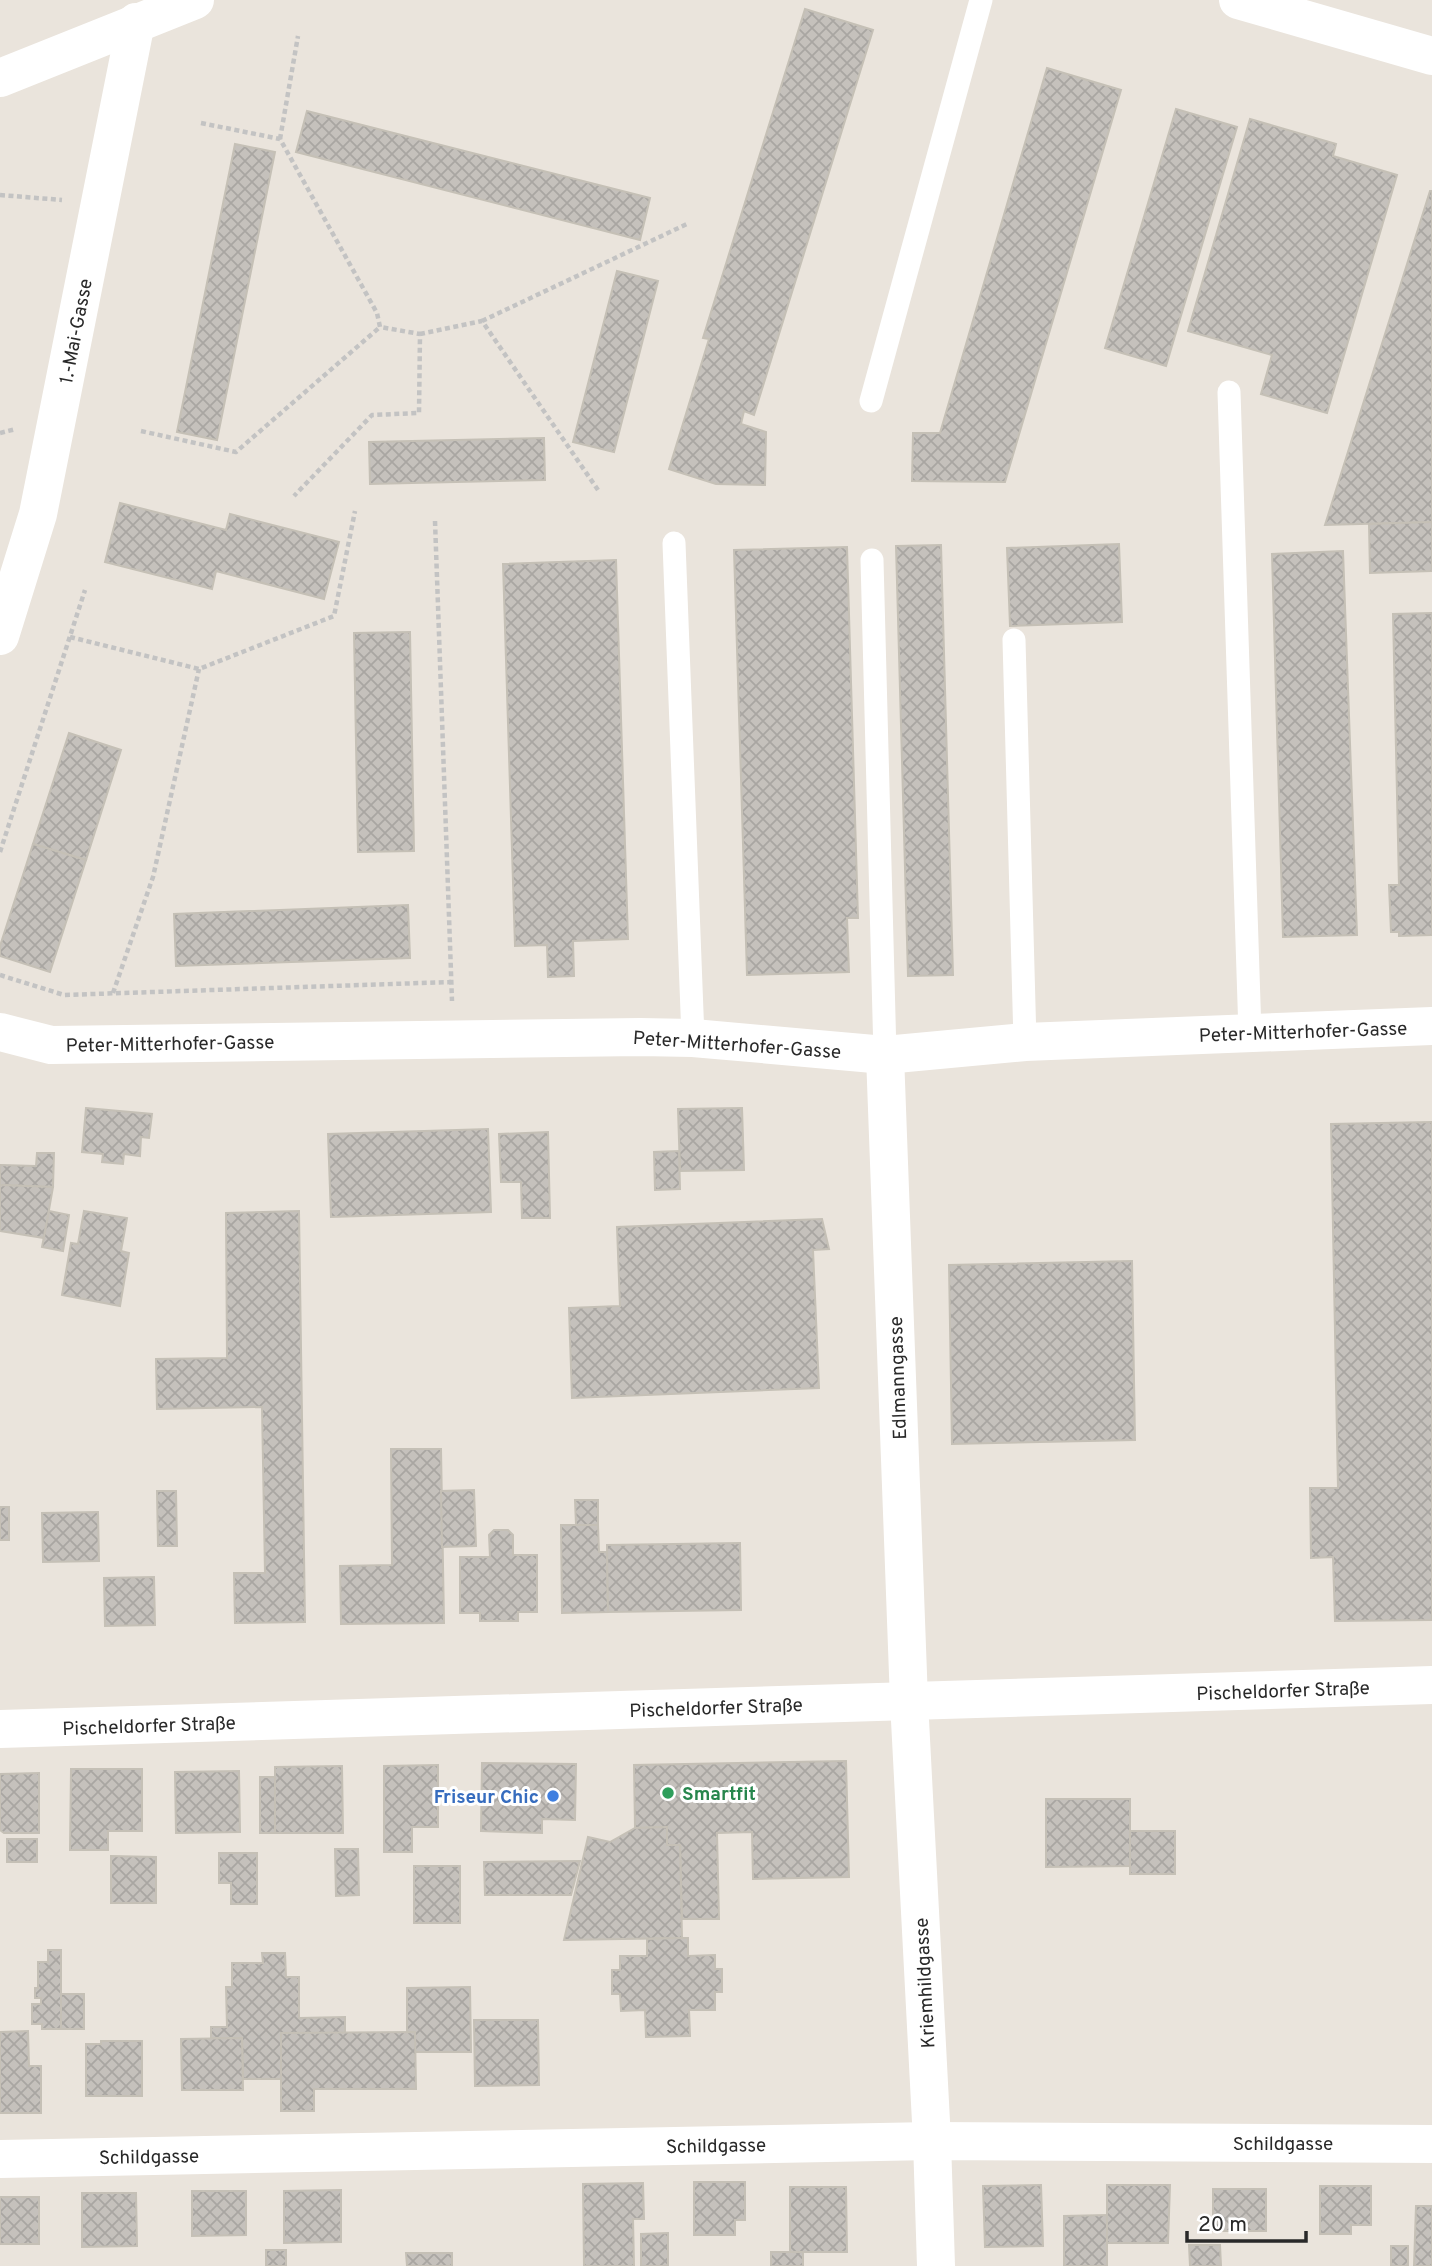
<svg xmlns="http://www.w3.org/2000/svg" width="1432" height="2266" font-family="Overpass,sans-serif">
  <defs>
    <pattern id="building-cross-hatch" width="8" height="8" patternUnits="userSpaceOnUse" patternTransform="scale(1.75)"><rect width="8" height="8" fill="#c5c1bc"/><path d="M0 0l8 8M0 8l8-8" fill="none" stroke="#a9a6a2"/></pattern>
  </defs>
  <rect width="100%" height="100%" fill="#eae4dc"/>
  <!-- building -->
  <g fill="url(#building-cross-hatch)" stroke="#c5c0b6" stroke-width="2">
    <path d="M 805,9 L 873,30 L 754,415 L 744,411 L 741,424 L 766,432 L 765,485 L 716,484 L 669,469 L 709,339 L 703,338 Z"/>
    <path d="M 1047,68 L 1121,90 L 1005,482 L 912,481 L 913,433 L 940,433 Z"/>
    <path d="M 1176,109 L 1237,127 L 1166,366 L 1105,348 Z"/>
    <path d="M 307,111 L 650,198 L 640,240 L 296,152 Z"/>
    <path d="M 1250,119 L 1336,144 L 1333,156 L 1397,175 L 1327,413 L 1261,394 L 1272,355 L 1188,331 Z"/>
    <path d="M 235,144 L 275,152 L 217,440 L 177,432 Z"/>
    <path d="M 1430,191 L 1432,191 L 1432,522 L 1325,525 Z"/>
    <path d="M 617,271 L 658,281 L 614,452 L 573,442 Z"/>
    <path d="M 544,438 L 545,480 L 370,484 L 369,442 Z"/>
    <path d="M 120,503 L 226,530 L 230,514 L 339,542 L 324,599 L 216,571 L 212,589 L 105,562 Z"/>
    <path d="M 1432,522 L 1432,571 L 1370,573 L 1369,524 Z"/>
    <path d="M 1119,544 L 1122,622 L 1010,626 L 1007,548 Z"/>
    <path d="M 941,545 L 953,975 L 908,976 L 896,546 Z"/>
    <path d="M 847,547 L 858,918 L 847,918 L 849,972 L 747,975 L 734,550 Z"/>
    <path d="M 1343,551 L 1357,935 L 1283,937 L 1272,554 Z"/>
    <path d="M 616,560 L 628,939 L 573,941 L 574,976 L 548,977 L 547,945 L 515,946 L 503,564 Z"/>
    <path d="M 1432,613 L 1432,935 L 1399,936 L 1399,932 L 1391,932 L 1389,885 L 1399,885 L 1393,614 Z"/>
    <path d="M 410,632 L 414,851 L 358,852 L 354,633 Z"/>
    <path d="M 69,733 L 121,750 L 86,860 L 33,844 Z"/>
    <path d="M 33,844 L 86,860 L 50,972 L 0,956 L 0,946 Z"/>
    <path d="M 408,905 L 410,958 L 176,966 L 174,914 Z"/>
    <path d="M 86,1108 L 152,1114 L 149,1138 L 141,1137 L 140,1156 L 124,1154 L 123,1164 L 102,1162 L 103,1154 L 82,1152 Z"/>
    <path d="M 742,1108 L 744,1170 L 680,1171 L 678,1109 Z"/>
    <path d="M 1432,1122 L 1432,1620 L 1335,1621 L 1333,1557 L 1311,1558 L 1310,1488 L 1338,1488 L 1331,1124 Z"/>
    <path d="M 488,1129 L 491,1212 L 331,1217 L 328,1134 Z"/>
    <path d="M 548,1132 L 550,1218 L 522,1218 L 521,1182 L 501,1182 L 499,1134 Z"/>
    <path d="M 679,1151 L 680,1189 L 655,1190 L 654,1152 Z"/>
    <path d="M 37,1153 L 54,1153 L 53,1187 L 0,1185 L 0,1165 L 36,1166 Z"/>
    <path d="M 0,1185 L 53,1187 L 44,1238 L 0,1231 Z"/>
    <path d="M 49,1211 L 69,1215 L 63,1251 L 42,1247 Z"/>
    <path d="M 84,1211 L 127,1218 L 121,1251 L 129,1253 L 120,1306 L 62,1295 L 71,1243 L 78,1244 Z"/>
    <path d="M 299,1211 L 305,1622 L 235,1623 L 234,1573 L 265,1573 L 262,1407 L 157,1409 L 156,1359 L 227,1358 L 226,1213 Z"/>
    <path d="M 822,1219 L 829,1249 L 813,1250 L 819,1388 L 572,1398 L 569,1308 L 620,1306 L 617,1227 Z"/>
    <path d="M 1132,1261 L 1135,1440 L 952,1444 L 949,1265 Z"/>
    <path d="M 391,1449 L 441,1449 L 444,1623 L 341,1624 L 340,1566 L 392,1565 Z"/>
    <path d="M 474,1490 L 476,1546 L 442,1547 L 441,1491 Z"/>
    <path d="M 157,1491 L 176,1491 L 177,1546 L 158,1546 Z"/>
    <path d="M 575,1500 L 598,1500 L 598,1525 L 576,1525 Z"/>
    <rect x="0" y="1507" width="9" height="33"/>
    <path d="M 98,1512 L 99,1561 L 43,1562 L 42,1513 Z"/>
    <path d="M 561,1525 L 598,1525 L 599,1552 L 607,1552 L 608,1612 L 562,1613 Z"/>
    <path d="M 494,1530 L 508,1530 L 513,1535 L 513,1555 L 537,1555 L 537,1612 L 518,1612 L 518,1621 L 480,1621 L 480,1613 L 460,1613 L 460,1557 L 490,1557 L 489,1535 Z"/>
    <path d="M 740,1543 L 741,1610 L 608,1612 L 607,1545 Z"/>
    <path d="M 154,1577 L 155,1625 L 105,1626 L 104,1578 Z"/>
    <path d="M 846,1761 L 849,1877 L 753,1879 L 752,1832 L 717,1833 L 719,1919 L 682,1919 L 680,1845 L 667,1845 L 667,1827 L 635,1828 L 634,1765 Z"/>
    <path d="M 482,1763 L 576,1764 L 575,1820 L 542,1819 L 542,1833 L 481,1831 Z"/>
    <path d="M 438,1765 L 438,1827 L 412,1827 L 412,1852 L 384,1852 L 384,1766 Z"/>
    <path d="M 342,1766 L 343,1833 L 275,1833 L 275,1767 Z"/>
    <path d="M 71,1769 L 142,1769 L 142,1831 L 108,1831 L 108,1850 L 70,1850 Z"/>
    <path d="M 239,1771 L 240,1832 L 176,1833 L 175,1772 Z"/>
    <path d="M 39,1773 L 39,1833 L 4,1833 L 0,1830 L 0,1774 Z"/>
    <rect x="260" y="1777" width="15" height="56"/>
    <path d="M 1046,1799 L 1130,1799 L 1130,1866 L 1046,1867 Z"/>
    <path d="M 667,1827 L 667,1845 L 680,1845 L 682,1938 L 564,1940 L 588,1837 L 610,1842 L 635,1828 Z"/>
    <rect x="1130" y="1831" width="45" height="43"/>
    <rect x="7" y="1839" width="30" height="23"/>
    <path d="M 335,1849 L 358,1849 L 359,1895 L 336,1896 Z"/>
    <path d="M 219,1853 L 257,1853 L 257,1904 L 231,1904 L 231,1883 L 219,1883 Z"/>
    <path d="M 111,1856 L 156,1857 L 156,1903 L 111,1903 Z"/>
    <path d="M 580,1861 L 571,1895 L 485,1895 L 484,1862 Z"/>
    <rect x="414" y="1866" width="46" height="57"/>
    <path d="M 682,1938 L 688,1938 L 688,1956 L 715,1955 L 715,1969 L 722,1969 L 722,1992 L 715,1992 L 715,2010 L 689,2010 L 690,2036 L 646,2037 L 645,2010 L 621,2011 L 620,1994 L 612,1994 L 612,1970 L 620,1970 L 620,1956 L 647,1956 L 647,1939 Z"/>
    <path d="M 48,1950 L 61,1950 L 61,2029 L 42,2029 L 42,2024 L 32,2024 L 32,2004 L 41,2004 L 41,1998 L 35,1998 L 35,1988 L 38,1988 L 38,1962 L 48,1962 Z"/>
    <path d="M 262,1953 L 285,1953 L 286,1977 L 299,1977 L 299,2018 L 345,2017 L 345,2033 L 281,2033 L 281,2079 L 243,2079 L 242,2038 L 211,2038 L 211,2027 L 227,2027 L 226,1987 L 232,1987 L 232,1963 L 263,1963 Z"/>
    <path d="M 470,1987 L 471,2052 L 415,2052 L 415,2032 L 407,2032 L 407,1988 Z"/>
    <rect x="61" y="1994" width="23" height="35"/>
    <path d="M 474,2020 L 538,2020 L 539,2085 L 475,2086 Z"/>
    <path d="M 28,2031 L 29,2066 L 41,2066 L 41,2113 L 0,2113 L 0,2032 Z"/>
    <path d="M 415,2032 L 416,2089 L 314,2089 L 314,2111 L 281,2111 L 281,2033 Z"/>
    <path d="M 242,2038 L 243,2090 L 182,2090 L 181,2039 Z"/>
    <path d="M 101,2041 L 142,2041 L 142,2096 L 86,2096 L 86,2044 L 101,2044 Z"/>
    <path d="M 694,2182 L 745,2182 L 745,2220 L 735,2220 L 735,2235 L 694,2235 Z"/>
    <path d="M 643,2183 L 644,2219 L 633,2219 L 634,2266 L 584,2266 L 583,2184 Z"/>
    <path d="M 1041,2185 L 1043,2246 L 985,2247 L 983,2186 Z"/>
    <path d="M 1107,2185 L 1170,2185 L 1168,2243 L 1107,2243 Z"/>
    <path d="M 1320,2186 L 1371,2186 L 1371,2225 L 1351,2225 L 1351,2234 L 1320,2234 Z"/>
    <path d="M 790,2187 L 846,2187 L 847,2252 L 790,2252 Z"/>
    <rect x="1213" y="2189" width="53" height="42"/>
    <path d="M 341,2190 L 341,2242 L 284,2243 L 284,2191 Z"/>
    <path d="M 192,2191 L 246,2191 L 246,2235 L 192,2236 Z"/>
    <path d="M 82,2193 L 136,2193 L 137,2246 L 82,2247 Z"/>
    <rect x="0" y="2197" width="39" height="47"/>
    <path d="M 1416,2206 L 1432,2206 L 1432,2266 L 1414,2266 Z"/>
    <path d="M 1107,2215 L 1107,2266 L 1064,2266 L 1064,2216 Z"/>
    <path d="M 668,2233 L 668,2266 L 641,2266 L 641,2234 Z"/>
    <path d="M 1189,2245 L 1220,2245 L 1221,2266 L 1190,2266 Z"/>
    <rect x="1391" y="2246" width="17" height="20"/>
    <rect x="266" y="2250" width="20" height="16"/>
    <rect x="771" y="2252" width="32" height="14"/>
    <path d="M 406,2253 L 452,2253 L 452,2266 L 407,2266 Z"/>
  </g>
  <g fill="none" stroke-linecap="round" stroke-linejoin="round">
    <!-- path -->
    <g stroke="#c3c3c3" stroke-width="4.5" stroke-dasharray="5 3.5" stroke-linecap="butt">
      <path d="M 201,123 L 280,139 L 377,313 L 380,327 L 420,334 L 419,413 L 372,415 L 294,496"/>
      <path d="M 280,139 L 298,36"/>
      <path d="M 0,195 L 62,200"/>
      <path d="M 482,321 L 689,223"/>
      <path d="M 420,334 L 482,321 L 598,490"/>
      <path d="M 141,431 L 236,452 L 380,327"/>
      <path d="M 0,433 L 16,429"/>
      <path d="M 435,521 L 452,1001"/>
      <path d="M 70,637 L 199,669 L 334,616 L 355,511"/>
      <path d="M 0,852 L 85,590"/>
      <path d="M 0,975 L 64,995 L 451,982"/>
      <path d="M 113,993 L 153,877 L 199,669"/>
    </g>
    <!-- service -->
    <g stroke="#fff" stroke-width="23">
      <path d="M 1229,392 L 1250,1033"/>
      <path d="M 871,401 L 981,0"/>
      <path d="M 674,543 L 693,1038"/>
      <path d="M 872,560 L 885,1055"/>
      <path d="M 1014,640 L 1025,1042"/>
    </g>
    <!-- minor -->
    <g stroke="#fff" stroke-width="38">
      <path d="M 1238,0 L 1432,56"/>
      <path d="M 0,78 L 195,0"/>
      <path d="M 0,636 L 38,514 L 136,22"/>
      <path d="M 0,1032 L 51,1045 L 640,1037 L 693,1038 L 885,1055 L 1025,1042 L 1432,1026"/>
      <path d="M 885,1055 L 909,1701"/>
      <path d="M 0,2159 L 932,2141 L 1432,2144"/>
    </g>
    <!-- tertiary -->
    <path stroke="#fff" stroke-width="38" d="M 909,1701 L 932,2141 L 936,2266"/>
    <!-- secondary -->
    <path stroke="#fff" stroke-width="38" d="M 0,1729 L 1432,1685"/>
  </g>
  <!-- markers -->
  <circle fill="#2e9e5b" stroke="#fff" stroke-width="2.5" cx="668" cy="1793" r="7"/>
  <circle fill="#3f7fe0" stroke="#fff" stroke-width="2.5" cx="553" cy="1796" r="7"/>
  <g text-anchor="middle" stroke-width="6" stroke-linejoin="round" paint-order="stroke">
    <!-- street labels -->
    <g font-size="19" fill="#292929" stroke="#fff">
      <text transform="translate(75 331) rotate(-79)" y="7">1.-Mai-Gasse</text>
      <text transform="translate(1303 1031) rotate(-2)" y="7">Peter-Mitterhofer-Gasse</text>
      <text transform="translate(170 1043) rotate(-1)" y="7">Peter-Mitterhofer-Gasse</text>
      <text transform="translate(737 1044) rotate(4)" y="7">Peter-Mitterhofer-Gasse</text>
      <text transform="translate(897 1378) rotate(-92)" y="7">Edlmanngasse</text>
      <text transform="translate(1283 1690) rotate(-2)" y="7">Pischeldorfer Straße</text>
      <text transform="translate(716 1707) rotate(-2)" y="7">Pischeldorfer Straße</text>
      <text transform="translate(149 1725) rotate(-2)" y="7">Pischeldorfer Straße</text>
      <text transform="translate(924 1983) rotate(-93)" y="7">Kriemhildgasse</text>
      <text x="1283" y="2150">Schildgasse</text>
      <text transform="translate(716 2145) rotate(-1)" y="7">Schildgasse</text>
      <text transform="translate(149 2156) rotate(-1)" y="7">Schildgasse</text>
    </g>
    <!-- leisure labels -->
    <g font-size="19" font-weight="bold" fill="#27864d" stroke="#fff" text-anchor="start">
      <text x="682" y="1800">Smartfit</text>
    </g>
    <!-- shop labels -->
    <g font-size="19" font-weight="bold" fill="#366cbe" stroke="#fff" text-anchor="end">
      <text x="539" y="1803">Friseur Chic</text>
    </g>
  </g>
  <!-- scale -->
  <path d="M1187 2231v10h119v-10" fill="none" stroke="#292929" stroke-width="3.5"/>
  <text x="1198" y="2231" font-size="21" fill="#292929" stroke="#ffffff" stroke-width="5" paint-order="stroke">20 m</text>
</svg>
